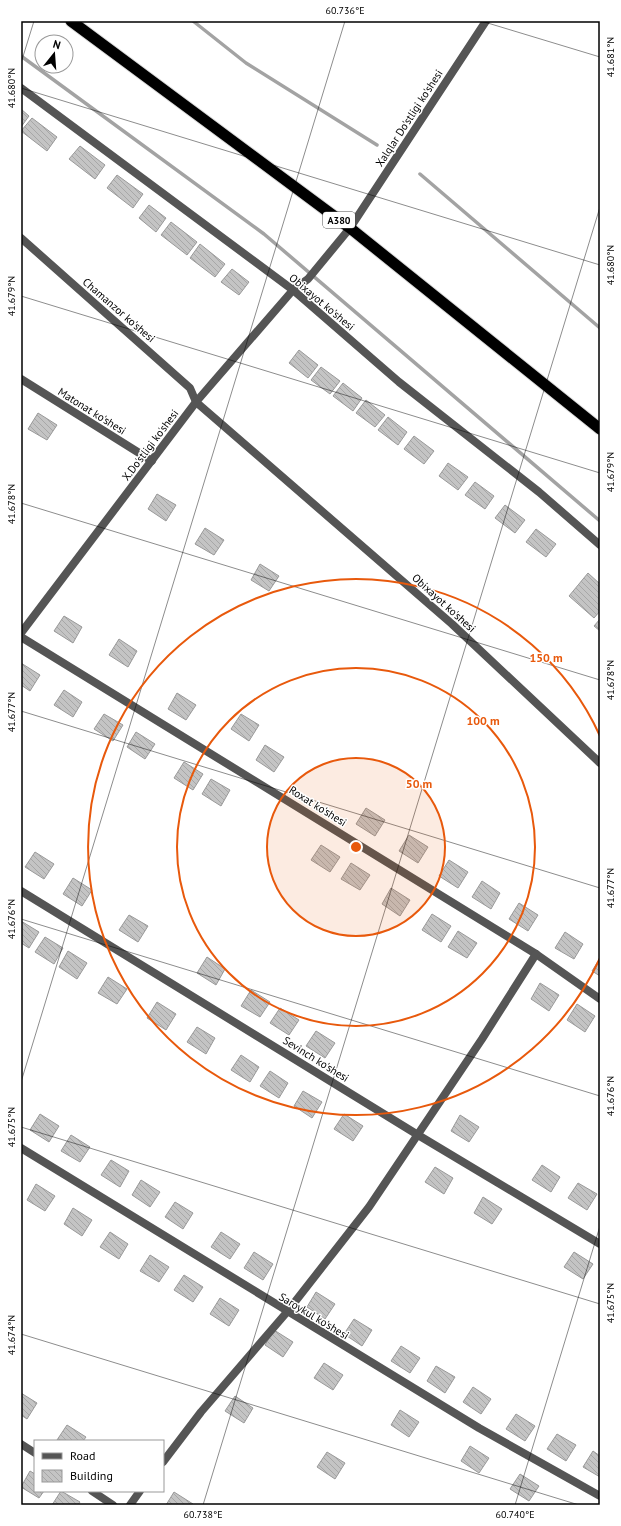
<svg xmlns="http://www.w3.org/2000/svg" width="621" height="1526" font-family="'PT Sans',sans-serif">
  <defs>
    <pattern id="building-back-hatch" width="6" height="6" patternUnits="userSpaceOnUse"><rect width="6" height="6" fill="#c4c4c4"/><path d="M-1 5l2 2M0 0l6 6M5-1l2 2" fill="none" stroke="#a7a7a7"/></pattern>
  </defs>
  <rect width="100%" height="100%" fill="#fff"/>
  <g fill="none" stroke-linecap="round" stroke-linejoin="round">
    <!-- stream -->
    <g stroke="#a3a3a3" stroke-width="3.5">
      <path d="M 193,21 L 246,63 L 377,145"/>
      <path d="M 21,56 L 264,234 L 600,521"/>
      <path d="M 420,174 L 600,328"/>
    </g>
  </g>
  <!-- building -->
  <g fill="url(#building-back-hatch)" stroke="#999">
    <path d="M 21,109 L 29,116 L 21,127 Z"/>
    <path d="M 32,118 L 57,137 L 47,151 L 21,131 Z"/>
    <path d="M 80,146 L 105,165 L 95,179 L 69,159 Z"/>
    <path d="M 117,175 L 143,194 L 133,208 L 107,188 Z"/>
    <path d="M 149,205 L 166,218 L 156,232 L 139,218 Z"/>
    <path d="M 171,222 L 197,242 L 187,255 L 161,235 Z"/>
    <path d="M 200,244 L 225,264 L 215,277 L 190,258 Z"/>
    <path d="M 232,269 L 249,282 L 239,295 L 221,282 Z"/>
    <path d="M 299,350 L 318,365 L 308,378 L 289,363 Z"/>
    <path d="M 321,367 L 340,381 L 330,394 L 311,380 Z"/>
    <path d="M 343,383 L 362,398 L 353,411 L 333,396 Z"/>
    <path d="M 366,400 L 385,415 L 375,427 L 356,413 Z"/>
    <path d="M 38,413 L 57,425 L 47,440 L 28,429 Z"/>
    <path d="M 388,417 L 407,432 L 398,445 L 378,430 Z"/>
    <path d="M 414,436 L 434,451 L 424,464 L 404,449 Z"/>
    <path d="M 448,463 L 468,477 L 458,490 L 439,476 Z"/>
    <path d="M 475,482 L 494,496 L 485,509 L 465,495 Z"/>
    <path d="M 157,494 L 176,505 L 166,521 L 148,509 Z"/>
    <path d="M 505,505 L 525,520 L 515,533 L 495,518 Z"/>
    <path d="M 205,528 L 224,540 L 214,555 L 195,544 Z"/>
    <path d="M 536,529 L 556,544 L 546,557 L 526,542 Z"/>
    <path d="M 260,564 L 279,576 L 269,591 L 251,580 Z"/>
    <path d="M 588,573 L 600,584 L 600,611 L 594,618 L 569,596 Z"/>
    <path d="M 64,616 L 82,627 L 73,643 L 54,631 Z"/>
    <path d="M 600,619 L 600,631 L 594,626 Z"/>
    <path d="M 119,639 L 137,651 L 128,667 L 109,655 Z"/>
    <path d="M 21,663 L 40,675 L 30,691 L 21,685 Z"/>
    <path d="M 64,690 L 82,702 L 73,717 L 54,705 Z"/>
    <path d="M 177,693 L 196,705 L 186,720 L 168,709 Z"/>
    <path d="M 104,714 L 123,725 L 113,741 L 94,729 Z"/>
    <path d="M 241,714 L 259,725 L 249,741 L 231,729 Z"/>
    <path d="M 136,732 L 155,744 L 145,759 L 127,747 Z"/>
    <path d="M 265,745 L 284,757 L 274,772 L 256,760 Z"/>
    <path d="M 184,762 L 203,774 L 193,790 L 174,778 Z"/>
    <path d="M 211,779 L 230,790 L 221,806 L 202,794 Z"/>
    <path d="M 366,808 L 385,820 L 375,836 L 356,824 Z"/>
    <path d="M 409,835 L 428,847 L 418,863 L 399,851 Z"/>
    <path d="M 321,845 L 340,857 L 330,872 L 311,860 Z"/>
    <path d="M 35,852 L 54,864 L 44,879 L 25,867 Z"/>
    <path d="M 449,860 L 468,872 L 458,888 L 439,876 Z"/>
    <path d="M 351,863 L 370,875 L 360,890 L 341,879 Z"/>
    <path d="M 73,878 L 92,890 L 82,906 L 63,894 Z"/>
    <path d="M 482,881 L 500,893 L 491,909 L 472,897 Z"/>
    <path d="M 391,888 L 410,900 L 400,916 L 382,904 Z"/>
    <path d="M 519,903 L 538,915 L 528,931 L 509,919 Z"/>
    <path d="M 432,914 L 451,926 L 441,942 L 422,930 Z"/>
    <path d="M 129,915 L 148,926 L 138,942 L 119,930 Z"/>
    <path d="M 21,921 L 39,932 L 29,948 L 21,943 Z"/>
    <path d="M 458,931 L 477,943 L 467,958 L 448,947 Z"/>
    <path d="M 565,932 L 583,944 L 574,959 L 555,948 Z"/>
    <path d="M 45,937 L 63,948 L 54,964 L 35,952 Z"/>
    <path d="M 68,951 L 87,963 L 77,979 L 59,967 Z"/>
    <path d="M 207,957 L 225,969 L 216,985 L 197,973 Z"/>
    <path d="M 600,958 L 600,976 L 592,971 Z"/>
    <path d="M 108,977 L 127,989 L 117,1004 L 98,993 Z"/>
    <path d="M 540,983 L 559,995 L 549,1011 L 531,999 Z"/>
    <path d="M 251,990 L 270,1002 L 260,1017 L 241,1006 Z"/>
    <path d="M 157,1002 L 176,1014 L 166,1030 L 147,1018 Z"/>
    <path d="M 577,1004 L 595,1016 L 585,1032 L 567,1020 Z"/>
    <path d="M 280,1008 L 299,1020 L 289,1035 L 270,1023 Z"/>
    <path d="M 197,1027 L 215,1038 L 206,1054 L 187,1042 Z"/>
    <path d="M 316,1031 L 335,1043 L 325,1058 L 306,1046 Z"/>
    <path d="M 241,1055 L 259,1067 L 250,1082 L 231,1070 Z"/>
    <path d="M 270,1071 L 288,1083 L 279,1098 L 260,1086 Z"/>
    <path d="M 303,1091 L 322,1102 L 312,1118 L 294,1106 Z"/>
    <path d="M 40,1114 L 59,1126 L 49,1142 L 30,1130 Z"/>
    <path d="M 344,1114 L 363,1126 L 353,1141 L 334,1129 Z"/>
    <path d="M 460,1115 L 479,1127 L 469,1142 L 451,1131 Z"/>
    <path d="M 71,1135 L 90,1147 L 80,1162 L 61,1151 Z"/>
    <path d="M 111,1160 L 129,1171 L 120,1187 L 101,1175 Z"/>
    <path d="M 542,1165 L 560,1177 L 551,1192 L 532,1180 Z"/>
    <path d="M 435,1167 L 453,1178 L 444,1194 L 425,1182 Z"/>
    <path d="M 141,1180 L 160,1192 L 150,1207 L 132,1195 Z"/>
    <path d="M 578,1183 L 597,1194 L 587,1210 L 568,1198 Z"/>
    <path d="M 36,1184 L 55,1196 L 45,1211 L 27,1200 Z"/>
    <path d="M 483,1197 L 502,1209 L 492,1224 L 474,1213 Z"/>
    <path d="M 175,1202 L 193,1213 L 183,1229 L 165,1217 Z"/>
    <path d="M 73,1208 L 92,1220 L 82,1236 L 64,1224 Z"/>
    <path d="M 110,1232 L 128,1244 L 119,1259 L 100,1247 Z"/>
    <path d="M 221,1232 L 240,1244 L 230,1259 L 211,1247 Z"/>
    <path d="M 254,1252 L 273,1264 L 263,1280 L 244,1268 Z"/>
    <path d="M 574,1252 L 593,1264 L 583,1279 L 564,1267 Z"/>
    <path d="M 150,1255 L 169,1267 L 159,1282 L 140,1271 Z"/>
    <path d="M 184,1275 L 203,1287 L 193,1302 L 174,1290 Z"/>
    <path d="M 316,1292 L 335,1304 L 325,1319 L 307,1307 Z"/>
    <path d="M 220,1298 L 239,1310 L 229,1326 L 210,1314 Z"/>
    <path d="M 354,1319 L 372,1330 L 362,1346 L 344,1334 Z"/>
    <path d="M 274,1330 L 293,1342 L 283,1357 L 265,1345 Z"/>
    <path d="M 401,1346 L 420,1358 L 410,1373 L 391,1361 Z"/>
    <path d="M 324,1363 L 343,1375 L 333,1390 L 314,1378 Z"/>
    <path d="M 436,1366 L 455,1377 L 445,1393 L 427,1381 Z"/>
    <path d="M 473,1387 L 491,1399 L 481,1414 L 463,1402 Z"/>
    <path d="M 21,1393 L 37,1403 L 27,1419 L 21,1415 Z"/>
    <path d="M 235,1396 L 253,1408 L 244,1423 L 225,1411 Z"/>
    <path d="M 400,1410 L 419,1422 L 409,1437 L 391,1425 Z"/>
    <path d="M 516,1414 L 535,1426 L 525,1441 L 506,1429 Z"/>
    <path d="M 67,1425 L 86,1437 L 83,1441 L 57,1440 Z"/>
    <path d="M 557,1434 L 576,1445 L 566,1461 L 547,1449 Z"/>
    <path d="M 470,1446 L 489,1458 L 479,1473 L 461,1461 Z"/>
    <path d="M 593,1451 L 600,1456 L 600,1477 L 583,1467 Z"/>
    <path d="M 327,1452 L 345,1463 L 335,1479 L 317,1467 Z"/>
    <path d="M 30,1471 L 35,1474 L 35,1491 L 44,1491 L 39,1498 L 21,1487 Z"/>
    <path d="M 520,1474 L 539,1486 L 529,1501 L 510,1489 Z"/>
    <path d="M 61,1491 L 80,1502 L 78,1505 L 52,1505 Z"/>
    <path d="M 174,1492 L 193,1504 L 192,1505 L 166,1505 Z"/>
  </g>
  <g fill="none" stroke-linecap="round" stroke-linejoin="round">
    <defs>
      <path id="trunk" d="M 71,21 L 350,228 L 600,429"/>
    </defs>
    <!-- trunk casing -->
    <use href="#trunk" stroke="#dbdbdb" stroke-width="13"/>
    <!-- minor -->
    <g stroke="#555" stroke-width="8">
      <path d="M 21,88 L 293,290 L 399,382 L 539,492 L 600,545"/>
      <path d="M 21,238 L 190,388 L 196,402 L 452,624 L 600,763"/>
      <path d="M 21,379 L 152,461"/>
      <path d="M 21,633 L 196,402 L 293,290 L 308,279 L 350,228"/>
      <path d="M 21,637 L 536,954 L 600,999"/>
      <path d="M 21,891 L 418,1135 L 600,1244"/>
      <path d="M 21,1148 L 479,1428 L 600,1496"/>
      <path d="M 21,1444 L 35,1453"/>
      <path d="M 163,1462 L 201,1412 L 287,1312 L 369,1207 L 482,1039 L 536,954"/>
      <path d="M 92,1491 L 113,1505"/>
      <path d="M 130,1505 L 140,1491"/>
    </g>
    <!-- tertiary -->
    <path stroke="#555" stroke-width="8" d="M 350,228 L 486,21"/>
    <!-- trunk -->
    <use href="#trunk" stroke="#000" stroke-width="11"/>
  </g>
  <!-- ticks -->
  <path fill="none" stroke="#000" stroke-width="1" stroke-opacity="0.45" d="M 481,21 L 600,57M 21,63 L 34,21M 21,88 L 600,265M 21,296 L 600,473M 21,503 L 600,680M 21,711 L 600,888M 21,919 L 600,1096M 21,1082 L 345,21M 21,1127 L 600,1304M 21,1334 L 579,1505M 203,1505 L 600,207M 515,1505 L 600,1226"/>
  <!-- distance rings -->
  <circle cx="356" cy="847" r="89" fill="#e8590c" fill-opacity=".12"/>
  <g fill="none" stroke="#e8590c" stroke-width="2">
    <circle cx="356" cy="847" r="89"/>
    <circle cx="356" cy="847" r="179"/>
    <path d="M600 958A268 268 0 1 1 600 736"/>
  </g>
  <g text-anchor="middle" stroke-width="3" stroke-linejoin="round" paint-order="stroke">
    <!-- shield labels -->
    <rect fill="#fff" stroke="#4c4c4c" stroke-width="1" x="323" y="212" width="32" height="16" rx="3"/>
    <g font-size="10" font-weight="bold" fill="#000">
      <text x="339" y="224">A380</text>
    </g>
    <!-- street labels -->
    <g font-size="11" fill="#000" stroke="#fff">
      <text transform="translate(409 118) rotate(-57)" y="4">Xalqlar Do'stligi ko'shesi</text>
      <text transform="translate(322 302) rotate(40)" y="4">Obixayot ko'shesi</text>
      <text transform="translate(119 310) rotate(41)" y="4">Chamanzor ko'shesi</text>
      <text transform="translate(92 411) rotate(32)" y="4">Matonat ko'shesi</text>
      <text transform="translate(150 445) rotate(-53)" y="4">X.Do'stligi ko'shesi</text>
      <text transform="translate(444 603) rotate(42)" y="4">Obixayot ko'shesi</text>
      <text transform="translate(318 806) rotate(32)" y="4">Roxat ko'shesi</text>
      <text transform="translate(316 1059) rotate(32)" y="4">Sevinch ko'shesi</text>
      <text transform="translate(314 1316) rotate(31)" y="4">Saroykul ko'shesi</text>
    </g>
  </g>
  <circle cx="356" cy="847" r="6" fill="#e8590c" stroke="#fff" stroke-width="2"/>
  <g font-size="12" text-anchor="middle" font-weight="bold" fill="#e8590c" stroke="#fff" stroke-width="3" stroke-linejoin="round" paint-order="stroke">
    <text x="546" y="662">150 m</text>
    <text x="483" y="725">100 m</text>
    <text x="419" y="788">50 m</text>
  </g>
  <!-- border -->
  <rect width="621" height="1526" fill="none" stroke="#ffffff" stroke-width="44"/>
  <!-- legend -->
  <rect x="34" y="1440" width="130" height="52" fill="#ffffff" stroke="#999999"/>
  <rect x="42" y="1453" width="20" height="6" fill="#555555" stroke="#999999"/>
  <text x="70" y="1460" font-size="12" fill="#000000">Road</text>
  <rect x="42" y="1470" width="20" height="12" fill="url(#building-back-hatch)" stroke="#999999"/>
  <text x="70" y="1480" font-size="12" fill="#000000">Building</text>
  <!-- north arrow -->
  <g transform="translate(54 54) rotate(17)"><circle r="19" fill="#ffffff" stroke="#999999"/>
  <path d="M0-3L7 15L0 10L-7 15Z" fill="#000000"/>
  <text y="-6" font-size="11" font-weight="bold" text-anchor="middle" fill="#000000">N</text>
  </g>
  <rect x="22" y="22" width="577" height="1482" fill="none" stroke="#000" stroke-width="1.5"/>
  <g font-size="10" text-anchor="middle" fill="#000">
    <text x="345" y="14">60.736°E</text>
    <text transform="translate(610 57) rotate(-90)" y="4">41.681°N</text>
    <text transform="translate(11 88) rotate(-90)" y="4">41.680°N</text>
    <text transform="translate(610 265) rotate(-90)" y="4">41.680°N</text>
    <text transform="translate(11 296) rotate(-90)" y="4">41.679°N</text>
    <text transform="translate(610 472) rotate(-90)" y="4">41.679°N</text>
    <text transform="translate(11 504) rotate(-90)" y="4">41.678°N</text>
    <text transform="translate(610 680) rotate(-90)" y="4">41.678°N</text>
    <text transform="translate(11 712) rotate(-90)" y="4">41.677°N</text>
    <text transform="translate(610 888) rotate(-90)" y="4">41.677°N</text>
    <text transform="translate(11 919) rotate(-90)" y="4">41.676°N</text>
    <text transform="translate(610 1096) rotate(-90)" y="4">41.676°N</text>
    <text transform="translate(11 1127) rotate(-90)" y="4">41.675°N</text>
    <text transform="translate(610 1303) rotate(-90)" y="4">41.675°N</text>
    <text transform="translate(11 1335) rotate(-90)" y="4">41.674°N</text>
    <text x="203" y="1518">60.738°E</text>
    <text x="515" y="1518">60.740°E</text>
  </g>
</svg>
